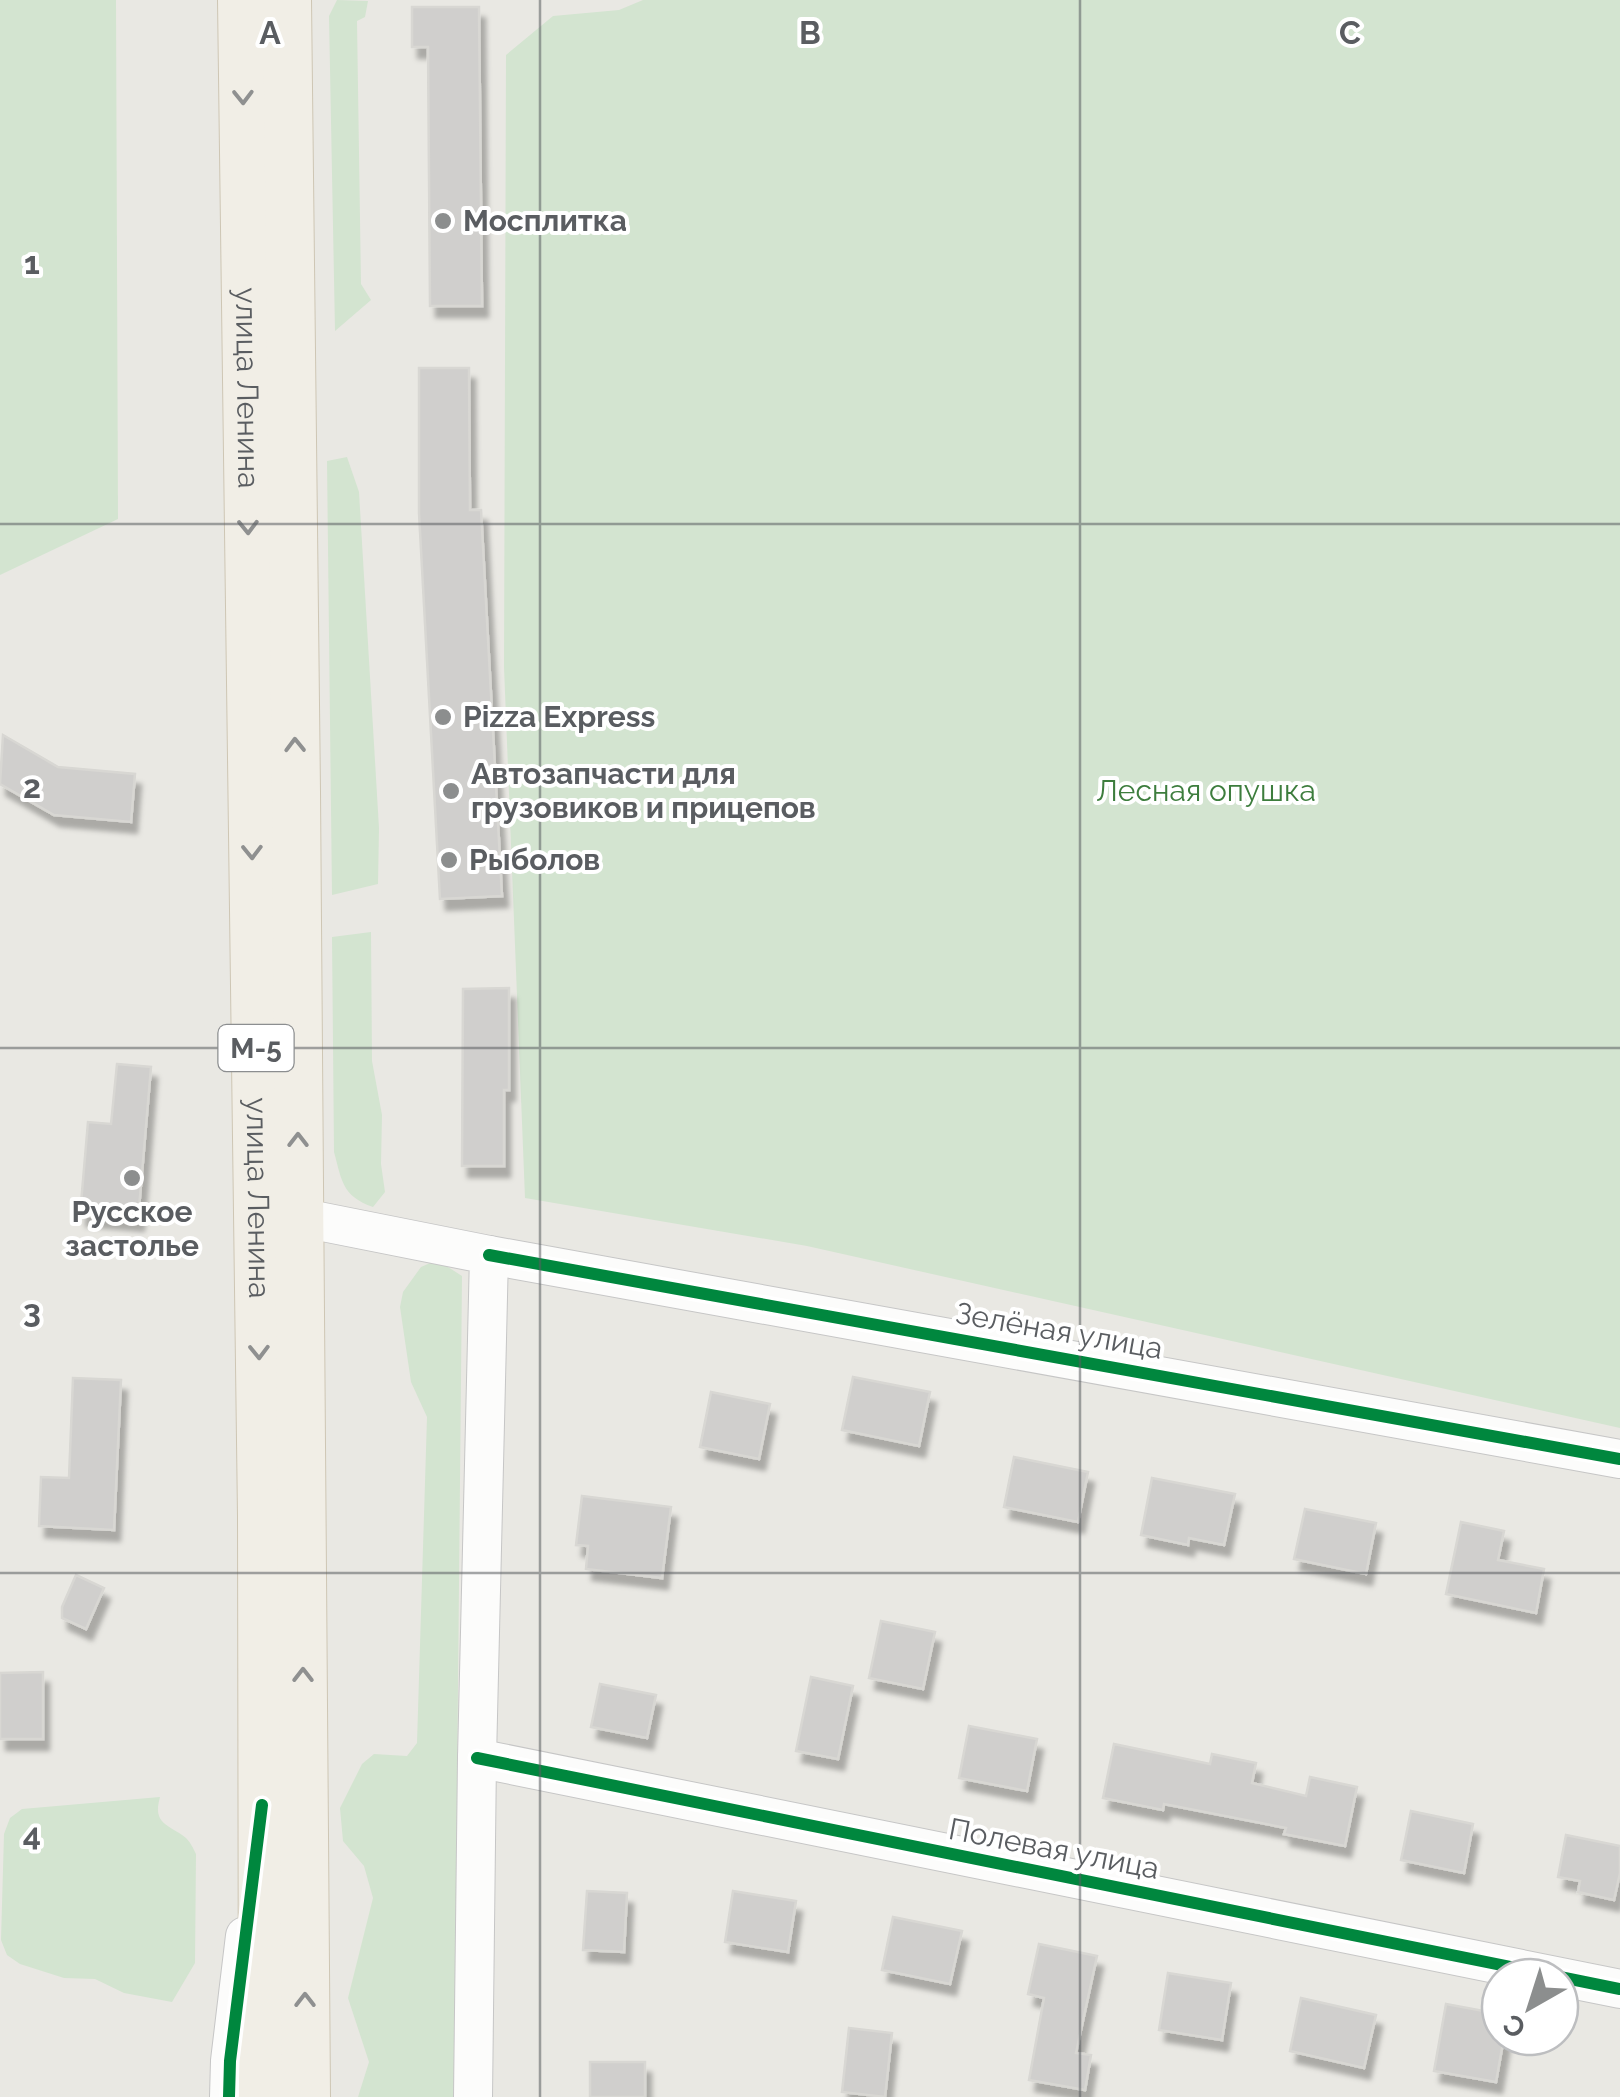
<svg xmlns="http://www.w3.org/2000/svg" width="1620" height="2097" font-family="Raleway,sans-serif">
  <defs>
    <filter id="shadow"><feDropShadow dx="6" dy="11" stdDeviation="2.5" flood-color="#0004"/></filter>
  </defs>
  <rect width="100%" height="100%" fill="#e9e8e3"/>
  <!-- green -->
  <g fill="#d3e4d0">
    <path d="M 0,0 L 116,0 L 118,519 L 0,575 Z"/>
    <path d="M 337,0 L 368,1 L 365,17 L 357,21 L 361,284 L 371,300 L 335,331 L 329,16 Z"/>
    <path d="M 643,0 L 1620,0 L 1620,1428 L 807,1246 L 525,1198 L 504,667 L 506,55 L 553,16 L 619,10 Z"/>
    <path d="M 347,457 L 359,492 L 379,828 L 378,884 L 332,895 L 327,461 Z"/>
    <path d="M 371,932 L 372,1061 L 382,1115 L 381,1164 L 385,1192 L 373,1207 C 342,1196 342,1181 334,1152 L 332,937 Z"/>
    <path d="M 437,1260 L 462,1276 L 454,2097 L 358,2097 L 369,2062 L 348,1998 L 373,1898 L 364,1866 L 343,1841 L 340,1808 L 362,1764 L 374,1754 L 407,1756 L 417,1743 L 427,1417 L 411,1382 L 400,1307 L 403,1292 L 421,1267 Z"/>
    <path d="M 160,1797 C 152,1825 169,1824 186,1838 C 191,1843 193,1848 196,1854 L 195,1963 L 172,2002 L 124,1993 L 95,1979 L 64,1978 L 20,1964 L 7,1955 L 1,1940 L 4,1834 L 10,1818 L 22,1809 Z"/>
  </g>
  <!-- building -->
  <g fill="#d0cfcd" stroke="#d8d7d3" stroke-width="2.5" filter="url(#shadow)">
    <path d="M 412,7 L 479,7 L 482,306 L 430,306 L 428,47 L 412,47 Z"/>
    <path d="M 419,368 L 469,368 L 470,510 L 481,510 L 502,896 L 440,899 L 419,513 Z"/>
    <path d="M 3,735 L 58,767 L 135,774 L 131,822 L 54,815 L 0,784 Z"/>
    <path d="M 509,988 L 509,1090 L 504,1090 L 504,1166 L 462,1166 L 463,989 Z"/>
    <path d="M 117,1064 L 151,1067 L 138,1220 L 80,1215 L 88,1122 L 111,1124 Z"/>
    <path d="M 853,1377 L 930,1392 L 919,1446 L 842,1430 Z"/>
    <path d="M 73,1378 L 121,1380 L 114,1530 L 39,1526 L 41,1477 L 69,1478 Z"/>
    <path d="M 711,1392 L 770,1404 L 759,1459 L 700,1447 Z"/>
    <path d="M 1014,1457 L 1088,1472 L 1078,1522 L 1004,1507 Z"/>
    <path d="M 1152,1478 L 1235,1494 L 1224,1545 L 1189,1538 L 1188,1545 L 1141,1535 Z"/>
    <path d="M 582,1496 L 671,1507 L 662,1578 L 586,1569 L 588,1546 L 576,1545 Z"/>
    <path d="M 1305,1509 L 1376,1523 L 1366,1574 L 1294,1559 Z"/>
    <path d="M 1461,1522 L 1504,1531 L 1498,1560 L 1544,1569 L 1536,1613 L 1446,1594 Z"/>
    <path d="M 76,1575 L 104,1588 L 86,1629 L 62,1618 L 62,1607 Z"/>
    <path d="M 881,1621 L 935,1632 L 923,1689 L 869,1678 Z"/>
    <path d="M 43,1672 L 43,1739 L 0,1739 L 0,1673 Z"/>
    <path d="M 811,1677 L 853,1686 L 838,1759 L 796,1751 Z"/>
    <path d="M 600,1684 L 656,1695 L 647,1738 L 591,1727 Z"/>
    <path d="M 969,1726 L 1037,1739 L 1027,1791 L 959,1778 Z"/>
    <path d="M 1114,1744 L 1210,1764 L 1212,1754 L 1256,1763 L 1252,1783 L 1306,1796 L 1310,1777 L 1357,1787 L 1345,1846 L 1284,1834 L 1286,1828 L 1164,1804 L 1163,1810 L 1103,1798 Z"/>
    <path d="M 1411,1811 L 1473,1824 L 1464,1873 L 1401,1860 Z"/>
    <path d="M 1566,1835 L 1620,1846 L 1620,1873 L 1614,1900 L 1578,1892 L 1580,1881 L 1558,1877 Z"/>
    <path d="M 587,1891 L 627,1893 L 624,1952 L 583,1950 Z"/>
    <path d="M 733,1891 L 796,1901 L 788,1952 L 725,1942 Z"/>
    <path d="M 893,1917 L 962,1931 L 950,1984 L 882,1970 Z"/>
    <path d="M 1039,1944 L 1097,1956 L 1076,2053 L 1091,2055 L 1085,2090 L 1029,2080 L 1044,1998 L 1028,1994 Z"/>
    <path d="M 1168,1973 L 1231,1983 L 1222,2040 L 1159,2030 Z"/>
    <path d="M 1301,1998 L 1376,2015 L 1364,2068 L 1290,2051 Z"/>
    <path d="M 1446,2004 L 1500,2014 L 1500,2037 L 1504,2037 L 1496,2082 L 1434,2071 Z"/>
    <path d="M 849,2028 L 892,2033 L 885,2097 L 842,2092 Z"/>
    <rect x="590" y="2062" width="55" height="35"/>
  </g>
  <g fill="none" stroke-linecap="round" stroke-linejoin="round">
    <defs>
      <g id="minor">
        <path d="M 298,1217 L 489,1255 L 477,1758 L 473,2097"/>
        <path d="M 489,1255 L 1620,1459"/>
        <path d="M 477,1758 L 1620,1989"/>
        <path d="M 229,2097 L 230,2061 L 245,1936"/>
      </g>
      <g id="major">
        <path id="s1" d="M 242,0 L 262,1516 L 263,2097"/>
        <path d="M 287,0 L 296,792 L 306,2097"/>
      </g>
    </defs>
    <!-- minor casing -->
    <use href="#minor" stroke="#c6c6c6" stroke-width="40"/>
    <!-- major casing -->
    <use href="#major" stroke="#cec6b4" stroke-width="50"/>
    <!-- minor -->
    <use href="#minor" stroke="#fcfcfb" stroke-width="38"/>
    <!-- major -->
    <use href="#major" stroke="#f1eee6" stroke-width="48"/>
    <defs>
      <g id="cycleway">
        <path d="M 489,1255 L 1620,1459"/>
        <path d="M 477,1758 L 1620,1989"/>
        <path d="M 229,2097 L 230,2061 L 262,1805"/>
      </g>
    </defs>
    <!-- cycleway casing -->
    <use href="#cycleway" stroke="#fff" stroke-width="19"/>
    <!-- cycleway -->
    <use href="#cycleway" stroke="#00873e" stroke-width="12"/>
  </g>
  <!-- one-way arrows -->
  <defs><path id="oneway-chevron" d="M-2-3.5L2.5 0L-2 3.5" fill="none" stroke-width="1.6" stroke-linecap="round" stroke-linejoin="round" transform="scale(2.5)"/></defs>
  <g stroke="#8f9090">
    <use href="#oneway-chevron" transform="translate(243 97) rotate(89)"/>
    <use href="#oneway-chevron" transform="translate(248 527) rotate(89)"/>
    <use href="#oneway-chevron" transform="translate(295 745) rotate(-91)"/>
    <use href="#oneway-chevron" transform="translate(252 852) rotate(89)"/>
    <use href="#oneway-chevron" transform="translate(298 1140) rotate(-90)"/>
    <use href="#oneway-chevron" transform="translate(259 1352) rotate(89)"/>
    <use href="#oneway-chevron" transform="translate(303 1675) rotate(-90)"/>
    <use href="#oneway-chevron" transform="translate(305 2000) rotate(-90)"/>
  </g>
  <!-- grid -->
  <path fill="none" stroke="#5a5d61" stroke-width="2.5" stroke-opacity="0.55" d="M 540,0 L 540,2097M 1080,0 L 1080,2097M 0,524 L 1620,524M 0,1048 L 1620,1048M 0,1573 L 1620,1573"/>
  <!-- markers -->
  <g fill="#8c8e8e" stroke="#fff" stroke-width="4">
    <circle cx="443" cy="221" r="10"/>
    <circle cx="443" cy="717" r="10"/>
    <circle cx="451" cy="791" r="10"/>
    <circle cx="449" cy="860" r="10"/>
    <circle cx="132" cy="1178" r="10"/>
  </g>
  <g text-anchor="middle" stroke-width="8" stroke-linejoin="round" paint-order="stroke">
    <!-- shield labels -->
    <rect fill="#fff" stroke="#8c8e90" stroke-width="2.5" x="218.5" y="1025" width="75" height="46" rx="8"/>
    <g font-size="28" font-weight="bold" fill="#5a5d61">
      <text x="256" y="1058">М-5</text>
    </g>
    <!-- poi labels -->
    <g font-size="30" font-weight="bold" fill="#5a5d61" stroke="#fff" text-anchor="start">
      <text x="463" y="231">Мосплитка</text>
      <text x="463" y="727">Pizza Express</text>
      <text x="471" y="784">Автозапчасти для<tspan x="471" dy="34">грузовиков и прицепов</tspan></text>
      <text x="469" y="870">Рыболов</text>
      <text x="132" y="1222" text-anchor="middle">Русское<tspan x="132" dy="34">застолье</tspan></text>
    </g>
    <!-- street labels -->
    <g font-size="30" fill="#5a5d61" stroke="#fff">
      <text dy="10" stroke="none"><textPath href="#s1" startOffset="388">улица Ленина</textPath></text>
      <text dy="10" stroke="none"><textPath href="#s1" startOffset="1198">улица Ленина</textPath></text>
      <text transform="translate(1059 1331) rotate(10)" y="10">Зелёная улица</text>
      <text transform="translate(1054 1849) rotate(11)" y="10">Полевая улица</text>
    </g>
    <!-- park labels -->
    <g font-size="30" fill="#3d7d3d" stroke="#fff">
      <text x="1206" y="801">Лесная опушка</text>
    </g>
  </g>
  <g font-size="32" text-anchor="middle" font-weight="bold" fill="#5a5d61" stroke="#fff" stroke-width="8" stroke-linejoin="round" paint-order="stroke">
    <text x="270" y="44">A</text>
    <text x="810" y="44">B</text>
    <text x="1350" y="44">C</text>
    <text x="32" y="274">1</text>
    <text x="32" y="798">2</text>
    <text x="32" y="1322">3</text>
    <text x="32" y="1846">4</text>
  </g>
  <!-- north arrow -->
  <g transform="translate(1530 2007) rotate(219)"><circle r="48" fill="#ffffff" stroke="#bdbec0" stroke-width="2.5"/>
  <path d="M0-8L18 38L0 25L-18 38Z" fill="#8c8e8e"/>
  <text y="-15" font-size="28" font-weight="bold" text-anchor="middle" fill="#5a5d61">С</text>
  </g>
</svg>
